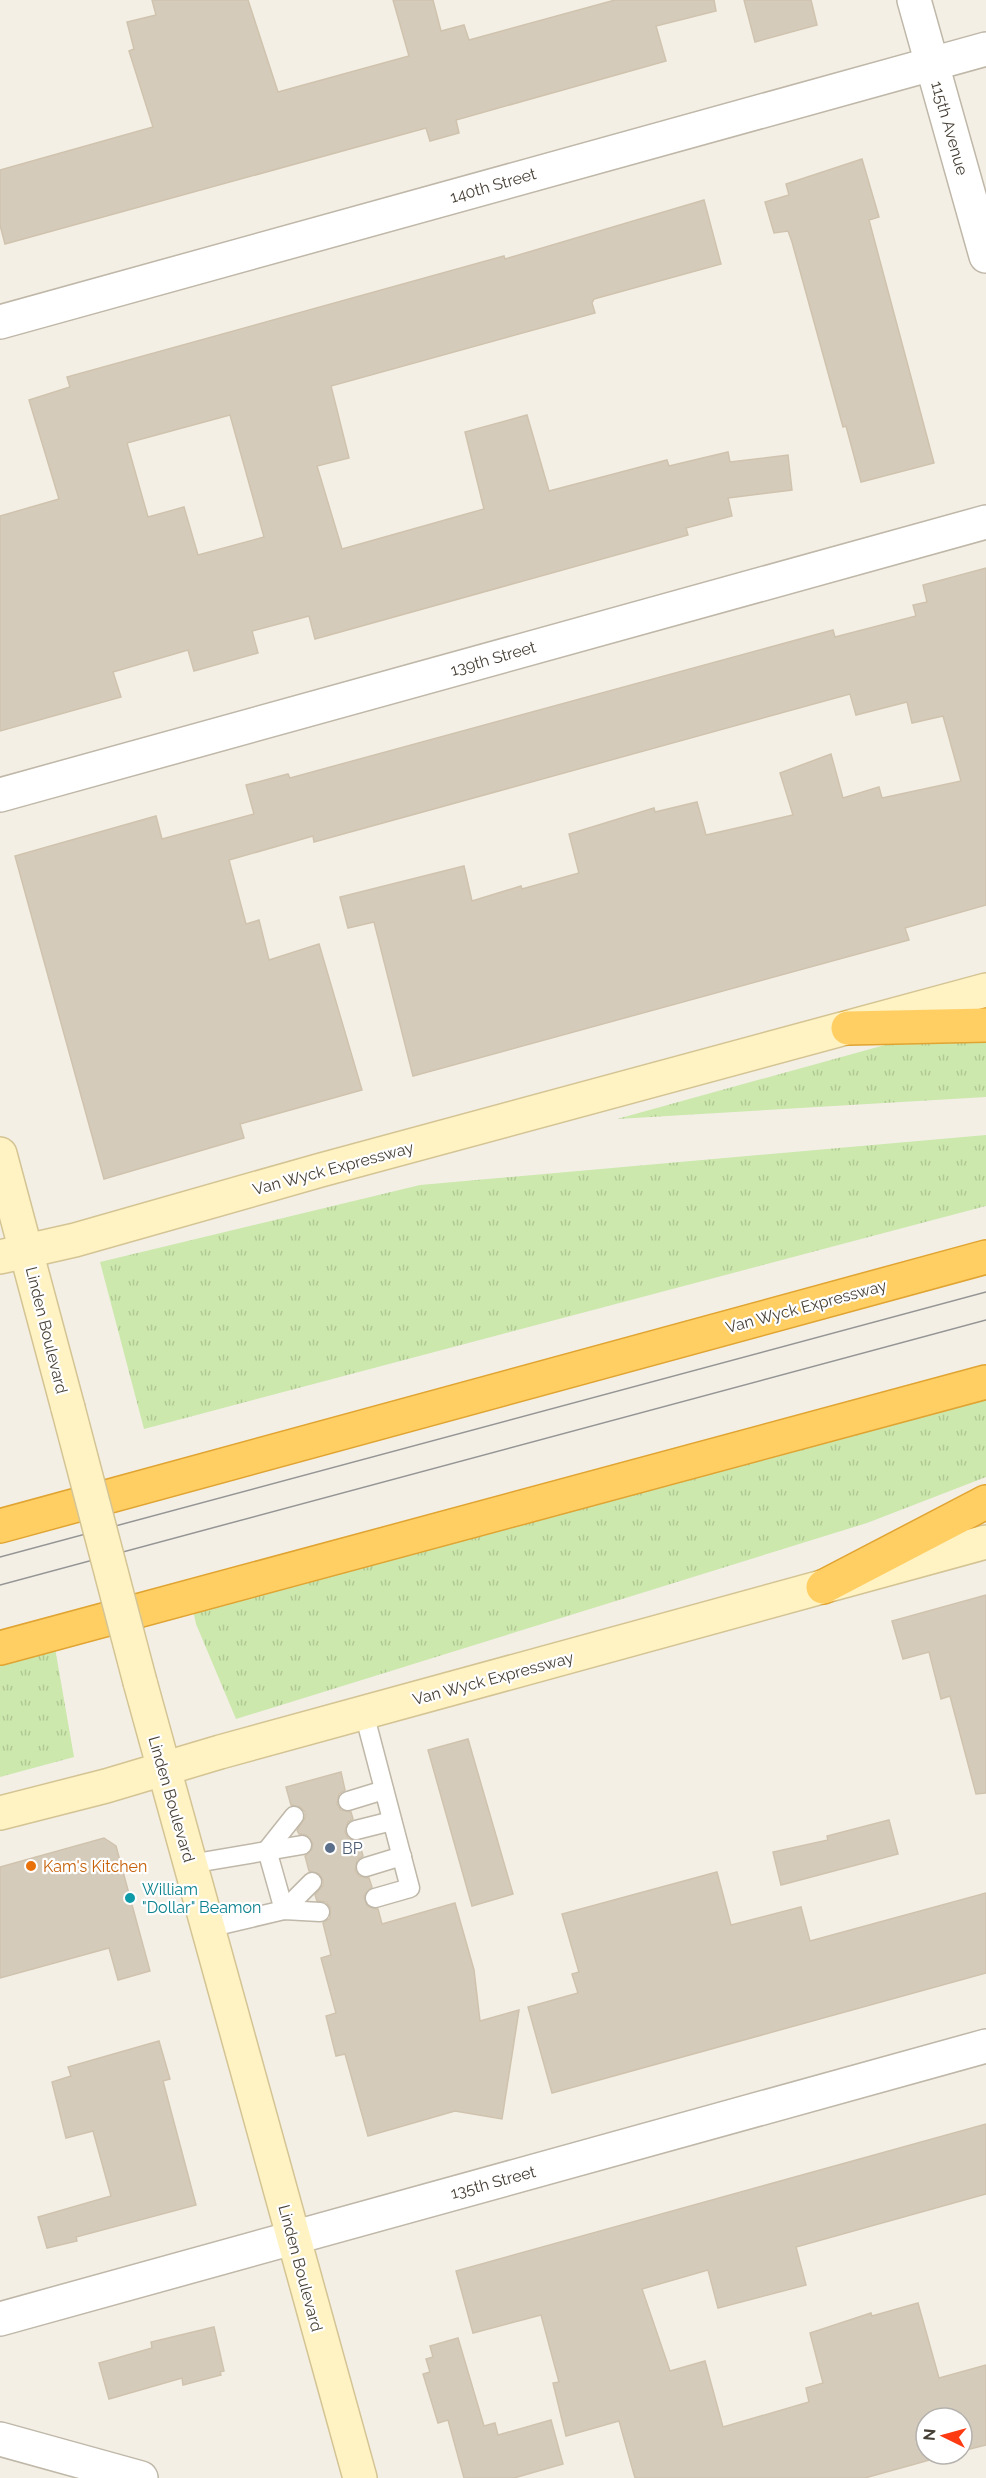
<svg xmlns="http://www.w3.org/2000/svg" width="986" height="2478" font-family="Raleway,sans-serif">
  <defs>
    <pattern id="grass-tufts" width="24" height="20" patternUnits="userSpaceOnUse" patternTransform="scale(1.5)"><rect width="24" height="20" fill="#cce8ad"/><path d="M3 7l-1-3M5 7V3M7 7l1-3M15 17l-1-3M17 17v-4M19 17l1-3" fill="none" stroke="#b1c895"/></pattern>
  </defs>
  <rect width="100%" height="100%" fill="#f3efe5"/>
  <!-- grass -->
  <g fill="url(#grass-tufts)">
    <path d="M 986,1017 L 986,1097 L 617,1119 Z"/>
    <path d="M 986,1135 L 986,1206 L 144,1429 L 100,1262 L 420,1185 Z"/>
    <path d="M 986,1399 L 986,1477 L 867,1523 L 236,1719 L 196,1624 L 193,1610 Z"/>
    <path d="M 54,1642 L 74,1757 L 0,1777 L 0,1657 Z"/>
  </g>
  <!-- building -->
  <g fill="#d5cbba" stroke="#d0c3ae" stroke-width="1.5" fill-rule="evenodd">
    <path d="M 152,0 L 248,0 L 278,92 L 409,56 L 393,0 L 433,0 L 441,31 L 464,25 L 469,40 L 615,0 L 714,0 L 716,11 L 656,26 L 666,61 L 456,120 L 459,133 L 430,141 L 426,128 L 5,244 L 0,225 L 0,170 L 153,127 L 129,51 L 134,49 L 127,22 L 156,15 Z"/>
    <path d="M 744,0 L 811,0 L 817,25 L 755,42 Z"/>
    <path d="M 862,159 L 879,217 L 869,220 L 934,463 L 861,482 L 846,426 L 843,427 L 792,242 L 788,231 L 774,233 L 765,202 L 789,195 L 786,184 Z"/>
    <path d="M 704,200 L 721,264 L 594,299 L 592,303 L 595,313 L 331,386 L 349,458 L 317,466 L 342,549 L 484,509 L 465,432 L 527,415 L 549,491 L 667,460 L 669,466 L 728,452 L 730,462 L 788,455 L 792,490 L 728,498 L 732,516 L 686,528 L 688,535 L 315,639 L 309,616 L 252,631 L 258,653 L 194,671 L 188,650 L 113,672 L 121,697 L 0,731 L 0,516 L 59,499 L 29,400 L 70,387 L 67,377 L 475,264 L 504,256 L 505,259 ZM 230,415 L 264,537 L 198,555 L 184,507 L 148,517 L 127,443 Z"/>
    <path d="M 986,568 L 986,905 L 905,928 L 909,940 L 413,1076 L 374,922 L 348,928 L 340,897 L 464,866 L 472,901 L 521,886 L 522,889 L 579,873 L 569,834 L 654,808 L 655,812 L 697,802 L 706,835 L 793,815 L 780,773 L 831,754 L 843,798 L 879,787 L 882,798 L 961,781 L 943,716 L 912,723 L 907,702 L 856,715 L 850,694 L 314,842 L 313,836 L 229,860 L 246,924 L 259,920 L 269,960 L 319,944 L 362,1090 L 240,1124 L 244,1138 L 104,1179 L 15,856 L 156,816 L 162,839 L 254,814 L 246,785 L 288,774 L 290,778 L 833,630 L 835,637 L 916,616 L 913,605 L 927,602 L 923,585 Z"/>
    <path d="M 986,1595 L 986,1793 L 976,1794 L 950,1696 L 941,1699 L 929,1652 L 903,1659 L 892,1621 Z"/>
    <path d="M 468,1739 L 513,1894 L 472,1906 L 428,1750 Z"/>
    <path d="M 341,1772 L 345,1790 L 339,1794 L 337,1804 L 341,1810 L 351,1812 L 353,1819 L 348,1822 L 345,1832 L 348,1838 L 359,1841 L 363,1856 L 357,1860 L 355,1870 L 359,1876 L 369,1878 L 372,1887 L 364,1896 L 367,1906 L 378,1909 L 382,1924 L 455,1903 L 474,1970 L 480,2021 L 519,2010 L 502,2119 L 455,2111 L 368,2136 L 345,2054 L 336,2056 L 326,2016 L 336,2013 L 321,1958 L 331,1955 L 323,1923 L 330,1918 L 330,1907 L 326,1902 L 317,1901 L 315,1895 L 323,1885 L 323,1880 L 319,1874 L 309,1871 L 305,1856 L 312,1849 L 313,1843 L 306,1835 L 299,1834 L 297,1830 L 305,1818 L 305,1812 L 300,1807 L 291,1805 L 286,1787 Z"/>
    <path d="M 889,1820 L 898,1854 L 781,1885 L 773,1852 L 828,1840 L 827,1836 Z"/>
    <path d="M 104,1838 L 116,1846 L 150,1971 L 118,1980 L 109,1948 L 0,1978 L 0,1867 Z"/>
    <path d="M 717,1872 L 731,1925 L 801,1907 L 810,1941 L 986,1893 L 986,1973 L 552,2093 L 528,2007 L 578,1993 L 572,1974 L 579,1972 L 562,1914 Z"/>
    <path d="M 159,2041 L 170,2079 L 163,2081 L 196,2205 L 76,2237 L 77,2241 L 47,2248 L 38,2217 L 111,2196 L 93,2131 L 66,2138 L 52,2082 L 71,2076 L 68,2067 Z"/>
    <path d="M 986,2124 L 986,2194 L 796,2247 L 806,2285 L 718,2308 L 708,2270 L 642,2289 L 670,2371 L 705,2361 L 723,2427 L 809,2402 L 806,2388 L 823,2383 L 810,2333 L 871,2313 L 872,2316 L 918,2303 L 939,2378 L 986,2365 L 986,2445 L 962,2451 L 962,2418 L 926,2418 L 926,2454 L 951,2454 L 865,2478 L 635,2478 L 619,2421 L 566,2436 L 553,2383 L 559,2382 L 541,2315 L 473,2333 L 456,2271 Z"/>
    <path d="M 214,2327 L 224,2371 L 220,2372 L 221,2375 L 183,2385 L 182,2378 L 109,2399 L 99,2363 L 152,2348 L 151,2342 Z"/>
    <path d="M 458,2338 L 484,2426 L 495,2423 L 498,2435 L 551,2420 L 563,2464 L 514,2478 L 464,2478 L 448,2420 L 438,2423 L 423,2374 L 430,2372 L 426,2359 L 433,2357 L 430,2346 Z"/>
  </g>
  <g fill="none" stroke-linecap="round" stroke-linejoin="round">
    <defs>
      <g id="service">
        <path d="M 364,1713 L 410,1888 L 375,1898"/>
        <path d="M 348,1801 L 384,1790"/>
        <path d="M 356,1830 L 392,1821"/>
        <path d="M 190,1864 L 302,1845"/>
        <path d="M 366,1867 L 402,1856"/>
        <path d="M 284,1910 L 267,1850 L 294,1816"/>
        <path d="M 284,1910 L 312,1882"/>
        <path d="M 208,1928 L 284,1910 L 320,1912"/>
      </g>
      <g id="minor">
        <path d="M 914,0 L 986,256"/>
        <path d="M 0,322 L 986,49"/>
        <path d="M 0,795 L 986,522"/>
        <path d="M 0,2319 L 986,2046"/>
        <path d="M 0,2439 L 141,2478"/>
      </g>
      <g id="secondary">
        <path d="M 0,1154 L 68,1408"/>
        <path d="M 0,1257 L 75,1240 L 321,1170 L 986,990"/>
        <path d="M 140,1682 L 360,2478"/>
        <path d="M 0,1813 L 106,1786 L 220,1752 L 986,1542"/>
      </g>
      <g id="motorway">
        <path d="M 848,1028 L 986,1025"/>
        <path d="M 0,1526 L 986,1257"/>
        <path d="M 823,1587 L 986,1502"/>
        <path d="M 0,1648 L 986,1382"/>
      </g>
    </defs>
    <!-- service casing -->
    <use href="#service" stroke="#bfb7a8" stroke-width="21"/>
    <!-- minor casing -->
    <use href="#minor" stroke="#bfb7a8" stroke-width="36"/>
    <!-- secondary casing -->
    <use href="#secondary" stroke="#d4c494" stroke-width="36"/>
    <!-- motorway casing -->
    <use href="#motorway" stroke="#e0a432" stroke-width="36"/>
    <!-- service -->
    <use href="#service" stroke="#fff" stroke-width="18"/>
    <!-- minor -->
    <use href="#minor" stroke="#fff" stroke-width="33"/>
    <!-- secondary -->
    <use href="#secondary" stroke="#fff2c3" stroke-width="33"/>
    <!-- motorway -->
    <use href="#motorway" stroke="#ffcf64" stroke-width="33"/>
    <!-- tram -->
    <g stroke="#959595" stroke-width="1.5">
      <path d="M 0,1557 L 986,1292"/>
      <path d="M 0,1585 L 986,1320"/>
    </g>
    <defs>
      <path id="secondary-bridge" d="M 68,1408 L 140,1682"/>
    </defs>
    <!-- secondary-bridge casing -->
    <use href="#secondary-bridge" stroke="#d4c494" stroke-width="36" stroke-linecap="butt"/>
    <!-- secondary-bridge -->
    <use href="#secondary-bridge" stroke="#fff2c3" stroke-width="33"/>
  </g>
  <!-- markers -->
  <circle fill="#5c6f8a" stroke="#fff" stroke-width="2" cx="330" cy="1848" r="6"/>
  <circle fill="#e8710a" stroke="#fff" stroke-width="2" cx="31" cy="1866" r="6"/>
  <circle fill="#0f9aa8" stroke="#fff" stroke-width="2" cx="130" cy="1898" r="6"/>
  <g text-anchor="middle" stroke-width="4.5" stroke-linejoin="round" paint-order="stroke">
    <!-- street labels -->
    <g font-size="16" fill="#463f35" stroke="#fff">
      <text transform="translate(950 128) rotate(74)" y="6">115th Avenue</text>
      <text transform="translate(493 185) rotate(-16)" y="6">140th Street</text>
      <text transform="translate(493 658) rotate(-16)" y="6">139th Street</text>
      <text transform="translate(333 1168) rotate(-15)" y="6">Van Wyck Expressway</text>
      <text transform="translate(806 1306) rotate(-15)" y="6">Van Wyck Expressway</text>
      <text transform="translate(47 1330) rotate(76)" y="6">Linden Boulevard</text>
      <text transform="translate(493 1678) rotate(-15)" y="6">Van Wyck Expressway</text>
      <text transform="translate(172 1799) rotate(74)" y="6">Linden Boulevard</text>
      <text transform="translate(493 2182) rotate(-15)" y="6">135th Street</text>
      <text transform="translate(301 2268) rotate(75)" y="6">Linden Boulevard</text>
    </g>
    <!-- service labels -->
    <g font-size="16" fill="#4e5e75" stroke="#fff" text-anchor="start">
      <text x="342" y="1854">BP</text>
    </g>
    <!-- food labels -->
    <g font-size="16" fill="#c56008" stroke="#fff" text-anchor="start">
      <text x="43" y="1872">Kam's Kitchen</text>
    </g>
    <!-- culture labels -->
    <g font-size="16" fill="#0d838f" stroke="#fff" text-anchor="start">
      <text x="142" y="1895">William<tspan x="142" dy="18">"Dollar" Beamon</tspan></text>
    </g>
  </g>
  <!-- north arrow -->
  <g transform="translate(944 2436) rotate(275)"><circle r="28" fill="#ffffff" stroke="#b5b2ae" stroke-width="1.5"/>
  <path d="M0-4.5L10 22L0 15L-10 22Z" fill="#fe3a12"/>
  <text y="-9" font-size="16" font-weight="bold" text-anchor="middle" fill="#463f35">N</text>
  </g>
</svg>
